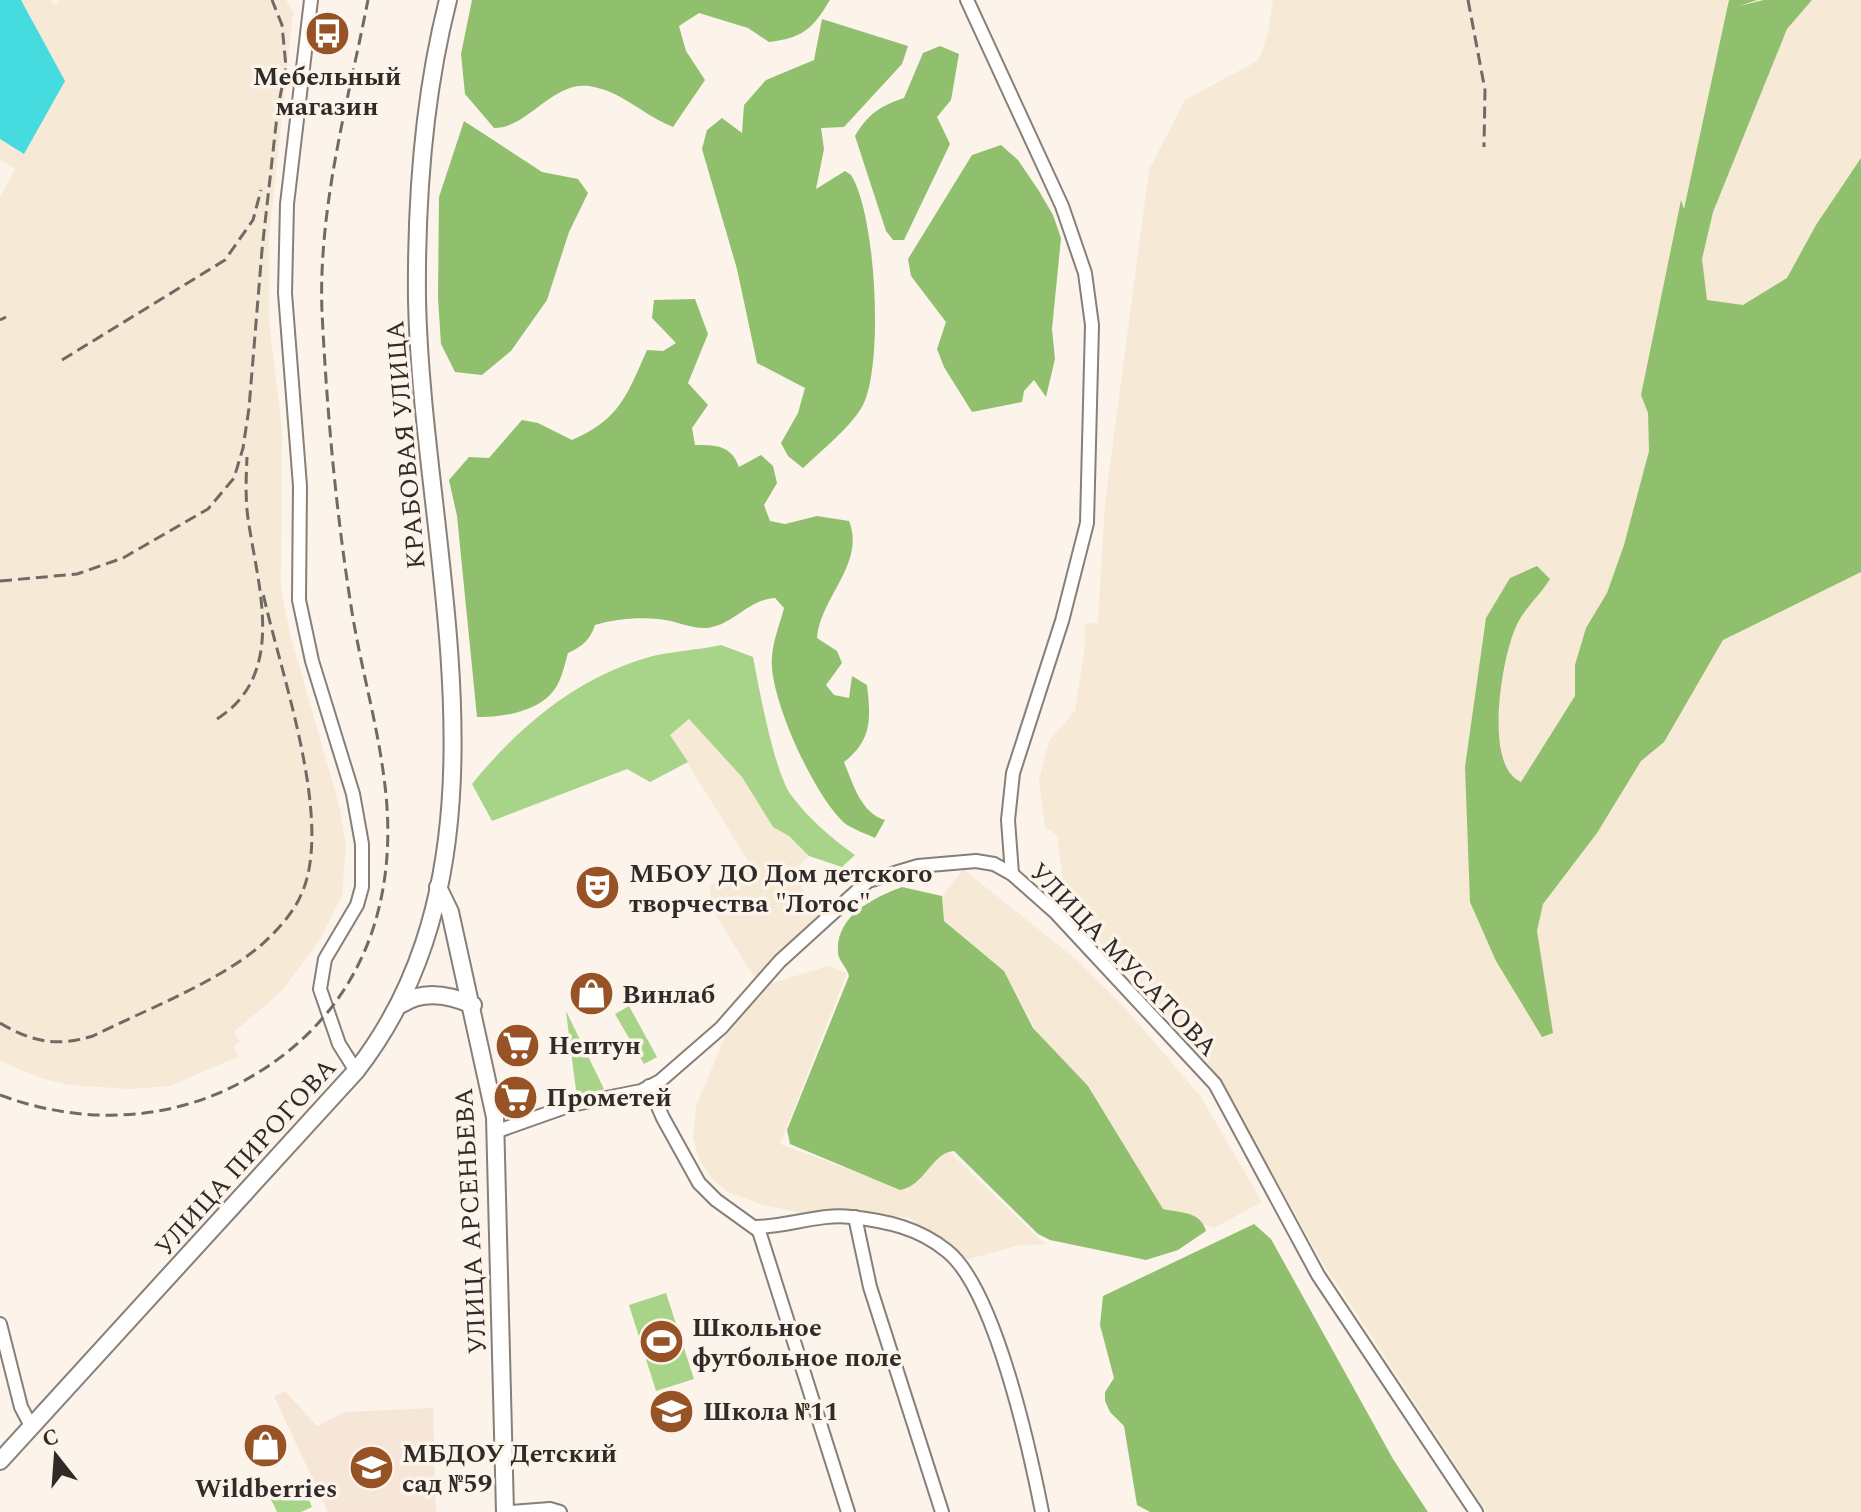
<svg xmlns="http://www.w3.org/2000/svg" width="1861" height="1512" font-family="Spectral,serif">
  <rect width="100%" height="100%" fill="#fcf3eb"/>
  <!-- industrial -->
  <g fill="#f6e9d5">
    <path d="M 21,0 L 51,0 L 55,5 L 59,0 L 286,0 L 293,12 L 269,238 L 269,321 L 282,430 L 281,588 L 290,634 L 340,809 L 346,847 L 342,895 L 320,939 L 282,991 L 234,1032 L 240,1042 L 233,1047 L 239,1056 L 170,1086 L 131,1089 L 70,1085 L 40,1078 L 0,1061 L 0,198 L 15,169 L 0,159 L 0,139 L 24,154 L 33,20 Z"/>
    <path d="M 1273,0 L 1861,0 L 1861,1512 L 1487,1512 L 1323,1263 L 1206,1059 L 1066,904 L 1057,835 L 1045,827 L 1039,780 L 1049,741 L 1075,711 L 1085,647 L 1085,624 L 1098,623 L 1105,503 L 1149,170 L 1185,100 L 1259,60 L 1268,33 Z"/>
    <path d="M 689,719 L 742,777 L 773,827 L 789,836 L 809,856 L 792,872 L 820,917 L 756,980 L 715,914 L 709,886 L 750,864 L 670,735 Z"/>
    <path d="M 963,869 L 1077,960 L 1125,1008 L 1201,1097 L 1262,1202 L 1214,1228 L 1163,1210 L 1088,1086 L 1037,1032 L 1004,971 L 944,921 L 942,896 Z"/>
    <path d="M 828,966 L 847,973 L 780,1144 L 907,1191 L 920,1170 L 949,1152 L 1045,1244 L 1016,1246 L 965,1260 L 909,1217 L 818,1216 L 763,1205 L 728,1192 L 712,1179 L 699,1159 L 693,1137 L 696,1106 L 725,1037 L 766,985 Z"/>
  </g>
  <!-- built -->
  <path fill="#f6e6d8" d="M 285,1391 L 317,1426 L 344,1412 L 433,1408 L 436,1512 L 328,1512 L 274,1396 Z"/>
  <!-- green -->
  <g fill="#a7d488">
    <path d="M 721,645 L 753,657 C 759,688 774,771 791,795 C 808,818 831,838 855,855 L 842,867 L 809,856 L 789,836 L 773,827 L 742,777 L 689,719 L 670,735 L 688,762 L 650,782 L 627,769 L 492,821 L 472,784 C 520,725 579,676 653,656 C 675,651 698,650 721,645 Z"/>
    <path d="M 629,1006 L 657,1057 L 644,1064 L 615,1014 Z"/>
    <path d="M 566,1011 L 604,1089 L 577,1098 Z"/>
    <path d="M 666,1293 L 694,1379 L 656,1391 L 629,1305 Z"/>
    <path d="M 301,1483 L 312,1507 L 301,1512 L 277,1512 L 270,1497 Z"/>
  </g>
  <!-- forest -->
  <g fill="#90c06e">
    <path d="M 472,0 L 830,0 C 812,30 802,38 769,42 L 748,28 L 699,13 L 679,26 L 686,51 L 705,80 L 673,127 C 643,115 622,91 589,86 C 552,81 528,128 494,128 L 465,94 L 461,54 Z"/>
    <path d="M 1729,0 L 1757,0 L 1739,6 L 1764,0 L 1812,0 L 1787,29 L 1713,212 L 1702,259 L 1707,300 L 1743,305 L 1787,278 L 1816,225 L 1861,158 L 1861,572 L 1723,640 L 1664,742 L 1641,761 L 1597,833 L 1543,904 L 1537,931 L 1553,1033 L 1542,1037 L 1496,961 L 1470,902 L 1465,767 L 1486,618 L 1510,578 L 1537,566 L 1550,579 C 1539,597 1523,609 1515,629 C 1502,659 1483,766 1521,782 L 1575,696 L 1575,665 L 1586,628 L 1607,593 L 1624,545 L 1649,451 L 1648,413 L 1641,395 L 1681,200 L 1684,209 Z"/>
    <path d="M 822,19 L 908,46 L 902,64 L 844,127 L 821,128 L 824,149 L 816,189 L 845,171 L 851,175 C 876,214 884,364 863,405 C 853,425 820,452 803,468 L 788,456 L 781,443 L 798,413 L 805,388 L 757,363 L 737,269 L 702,149 L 707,130 L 722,118 L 742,133 L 744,105 L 766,80 L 814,60 Z"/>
    <path d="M 940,46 L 959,54 L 951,100 L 937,117 L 950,144 L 904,240 L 893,240 L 886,231 L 855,136 C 868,114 880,106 904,98 L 923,53 Z"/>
    <path d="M 464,121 L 542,172 L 578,179 L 588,193 L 569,232 L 547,300 L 511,351 L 482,375 L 455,372 L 441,344 L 438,298 L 439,197 Z"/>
    <path d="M 1001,145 L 1018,160 L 1039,191 L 1053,215 L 1061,238 L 1052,329 L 1055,359 L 1046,397 L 1034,380 L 1024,391 L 1022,402 L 972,412 L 944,367 L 937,349 L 946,322 L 911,276 L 908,259 L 972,155 Z"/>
    <path d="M 695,299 L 708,334 L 688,383 L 708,405 L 692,428 L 695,445 C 716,445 731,445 739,467 L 761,455 L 773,466 L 777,483 L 764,505 L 770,521 L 785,524 L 817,516 L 849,521 C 866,563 820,598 817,638 L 837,651 L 842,663 L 826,685 L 834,695 L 849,698 L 852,676 L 867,685 C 871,719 872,740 844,762 C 853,784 861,813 885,820 L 875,838 C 867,834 855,830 847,825 C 816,801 768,696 772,657 C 773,640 780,624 784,608 L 775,598 C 747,600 734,625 707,628 C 691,629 674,620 658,619 C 637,617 614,619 595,625 C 590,640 583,646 568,653 C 564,667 561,684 550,695 C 534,712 499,718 477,717 L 457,516 L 449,480 L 469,457 L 489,458 L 522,420 L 538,423 L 572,440 C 620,419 627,395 647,350 L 663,351 L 676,343 L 652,318 L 654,300 Z"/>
    <path d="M 902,887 L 942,896 L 944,921 L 1004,971 L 1033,1028 L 1088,1086 L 1163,1209 C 1180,1213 1201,1211 1206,1231 L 1178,1250 L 1146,1260 L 1050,1240 L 1038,1234 L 954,1151 C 931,1153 925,1186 900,1190 L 790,1144 L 787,1130 L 849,976 C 847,967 839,962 838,953 C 835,916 873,898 902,887 Z"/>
    <path d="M 1254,1224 L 1271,1239 L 1393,1459 L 1428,1512 L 1150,1512 L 1137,1505 L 1124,1426 L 1110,1412 L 1105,1401 L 1105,1392 L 1114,1378 L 1100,1325 L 1103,1296 Z"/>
  </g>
  <!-- water -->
  <path fill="#46dbde" d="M 0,0 L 21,0 L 65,81 L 24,154 L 0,139 Z"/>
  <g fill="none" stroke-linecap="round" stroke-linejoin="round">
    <defs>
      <g id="minor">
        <path d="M 311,0 L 287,204 L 285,293 L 300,486 L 299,600 L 312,661 L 353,794 L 362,844 L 362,887 L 357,905 L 325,959 L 320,989 L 339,1044 L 356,1071"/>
        <path d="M 967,0 L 1062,206 L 1085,273 L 1092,325 L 1087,523 L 1062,621 L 1013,773 L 1008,820 L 1012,874"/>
        <path d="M 649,1086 L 663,1118 L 699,1183 L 716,1200 L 759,1231 L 848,1512"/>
        <path d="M 495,1132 L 571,1105 L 641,1091 L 660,1081 L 721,1028 L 780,961 L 868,881 L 918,866 L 976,861 L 994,864 L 1012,874 L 1055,912 L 1215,1084 L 1318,1275 L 1476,1512"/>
        <path d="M 855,1217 L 870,1287 L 942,1512"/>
        <path d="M 755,1227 C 787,1227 820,1213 851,1217 C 887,1221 919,1228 947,1251 C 995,1289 1030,1451 1042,1512"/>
        <path d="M 0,1324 L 21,1407 L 31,1426"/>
        <path d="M 511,1512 L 550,1509 L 560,1512"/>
      </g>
      <g id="major">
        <path d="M 438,887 L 450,912 L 495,1117 L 505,1512"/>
        <path d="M 402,1004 C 424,989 450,995 473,1005"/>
        <path d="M 0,1461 L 356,1071 C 525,854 422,550 417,300 C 416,200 423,98 448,0"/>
      </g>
    </defs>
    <!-- minor casing -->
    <use href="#minor" stroke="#877f78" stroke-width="16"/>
    <!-- major casing -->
    <use href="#major" stroke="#877f78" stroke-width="20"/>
    <!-- minor -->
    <use href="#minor" stroke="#fff" stroke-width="12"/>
    <!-- major -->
    <use href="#major" stroke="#fff" stroke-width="16"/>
    <!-- rail -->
    <g stroke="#6f6a65" stroke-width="3" stroke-dasharray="12 6" stroke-linecap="butt">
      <path d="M 1468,0 L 1485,90 L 1484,147"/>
      <path d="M 0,320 L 6,317"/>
      <path d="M 62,360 L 225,260 L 253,220 L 261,190"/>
      <path d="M 0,581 L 77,574 L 123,558 L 208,509 L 234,478 L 243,448 L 249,408 L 262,250 L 278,107 L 286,67 L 282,25 L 272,0"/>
      <path d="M 217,719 C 286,675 259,590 249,525 C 245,502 246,480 247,457"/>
      <path d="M 0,1023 C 32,1042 57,1047 93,1036 C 147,1009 212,985 259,947 C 274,934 293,914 301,895 C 335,822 280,672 263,593"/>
      <path d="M 0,1095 C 78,1124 163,1123 238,1084 C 357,1022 402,907 384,778 C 377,722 361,668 352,612 C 336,513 327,412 322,312 C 318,207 348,102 368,0"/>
    </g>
  </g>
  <!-- icons -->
  <defs>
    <symbol id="bus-disc" viewBox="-11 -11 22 22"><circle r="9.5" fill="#975325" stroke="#fcf3eb"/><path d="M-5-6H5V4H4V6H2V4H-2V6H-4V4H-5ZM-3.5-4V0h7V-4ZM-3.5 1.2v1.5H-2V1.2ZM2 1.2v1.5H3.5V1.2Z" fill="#fff"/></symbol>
    <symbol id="theatre-disc" viewBox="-11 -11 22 22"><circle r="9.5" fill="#975325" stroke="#fcf3eb"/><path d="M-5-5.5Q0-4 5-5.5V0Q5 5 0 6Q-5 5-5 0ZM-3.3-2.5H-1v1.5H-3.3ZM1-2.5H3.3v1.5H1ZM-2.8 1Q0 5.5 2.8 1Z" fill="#fff"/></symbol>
    <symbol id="shop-disc" viewBox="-11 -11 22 22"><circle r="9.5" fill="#975325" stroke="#fcf3eb"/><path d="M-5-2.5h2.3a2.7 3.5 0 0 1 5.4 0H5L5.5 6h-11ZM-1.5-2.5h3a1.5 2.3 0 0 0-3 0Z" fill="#fff"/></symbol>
    <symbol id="supermarket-disc" viewBox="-11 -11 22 22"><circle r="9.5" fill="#975325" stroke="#fcf3eb"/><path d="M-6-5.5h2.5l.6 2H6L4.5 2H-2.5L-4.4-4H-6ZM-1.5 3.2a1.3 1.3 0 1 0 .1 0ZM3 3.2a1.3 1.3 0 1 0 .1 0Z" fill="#fff"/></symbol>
    <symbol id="stadium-disc" viewBox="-11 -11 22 22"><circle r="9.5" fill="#975325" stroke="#fcf3eb"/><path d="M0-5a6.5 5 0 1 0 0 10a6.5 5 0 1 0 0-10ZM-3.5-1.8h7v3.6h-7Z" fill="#fff"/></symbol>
    <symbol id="school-disc" viewBox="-11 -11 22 22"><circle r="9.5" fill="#975325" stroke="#fcf3eb"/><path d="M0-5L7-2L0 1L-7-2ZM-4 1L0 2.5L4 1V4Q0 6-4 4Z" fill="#fff"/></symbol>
  </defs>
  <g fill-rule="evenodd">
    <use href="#bus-disc" x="302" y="8" width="51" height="51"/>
    <use href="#theatre-disc" x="572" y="862" width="51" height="51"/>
    <use href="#shop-disc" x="566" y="968" width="51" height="51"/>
    <use href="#supermarket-disc" x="492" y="1020" width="51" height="51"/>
    <use href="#supermarket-disc" x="490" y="1072" width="51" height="51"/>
    <use href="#stadium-disc" x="636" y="1316" width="51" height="51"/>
    <use href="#school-disc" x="646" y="1386" width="51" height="51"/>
    <use href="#shop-disc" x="240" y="1420" width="51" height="51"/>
    <use href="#school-disc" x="346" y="1442" width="51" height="51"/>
  </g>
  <g text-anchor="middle" stroke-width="7" stroke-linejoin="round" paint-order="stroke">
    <!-- poi labels -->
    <g font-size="26" font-weight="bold" fill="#2e2b28" stroke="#fcf3eb" text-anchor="start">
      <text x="327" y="85" text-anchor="middle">Мебельный<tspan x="327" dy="30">магазин</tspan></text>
      <text x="629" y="882">МБОУ ДО Дом детского<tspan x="629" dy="30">творчества "Лотос"</tspan></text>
      <text x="622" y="1003">Винлаб</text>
      <text x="548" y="1054">Нептун</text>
      <text x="546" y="1106">Прометей</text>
      <text x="692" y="1336">Школьное<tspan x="692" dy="30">футбольное поле</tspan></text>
      <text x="703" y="1420">Школа №11</text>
      <text x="402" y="1462">МБДОУ Детский<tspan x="402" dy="30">сад №59</tspan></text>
      <text x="266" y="1497" text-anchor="middle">Wildberries</text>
    </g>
    <!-- street labels -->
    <g font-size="26" fill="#2e2b28" stroke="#fcf3eb">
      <text transform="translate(405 445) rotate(-95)" y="9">КРАБОВАЯ УЛИЦА</text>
      <text transform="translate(1124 959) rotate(46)" y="9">УЛИЦА МУСАТОВА</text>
      <text transform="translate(245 1157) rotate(-48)" y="9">УЛИЦА ПИРОГОВА</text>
      <text transform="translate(470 1221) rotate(-93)" y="9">УЛИЦА АРСЕНЬЕВА</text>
    </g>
  </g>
  <!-- north arrow -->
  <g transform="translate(56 1456) rotate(343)" stroke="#fcf3eb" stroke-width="6" paint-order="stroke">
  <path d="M0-6L14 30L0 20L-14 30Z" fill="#2e2b28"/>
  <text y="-12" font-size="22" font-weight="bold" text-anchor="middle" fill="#2e2b28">С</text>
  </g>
</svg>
